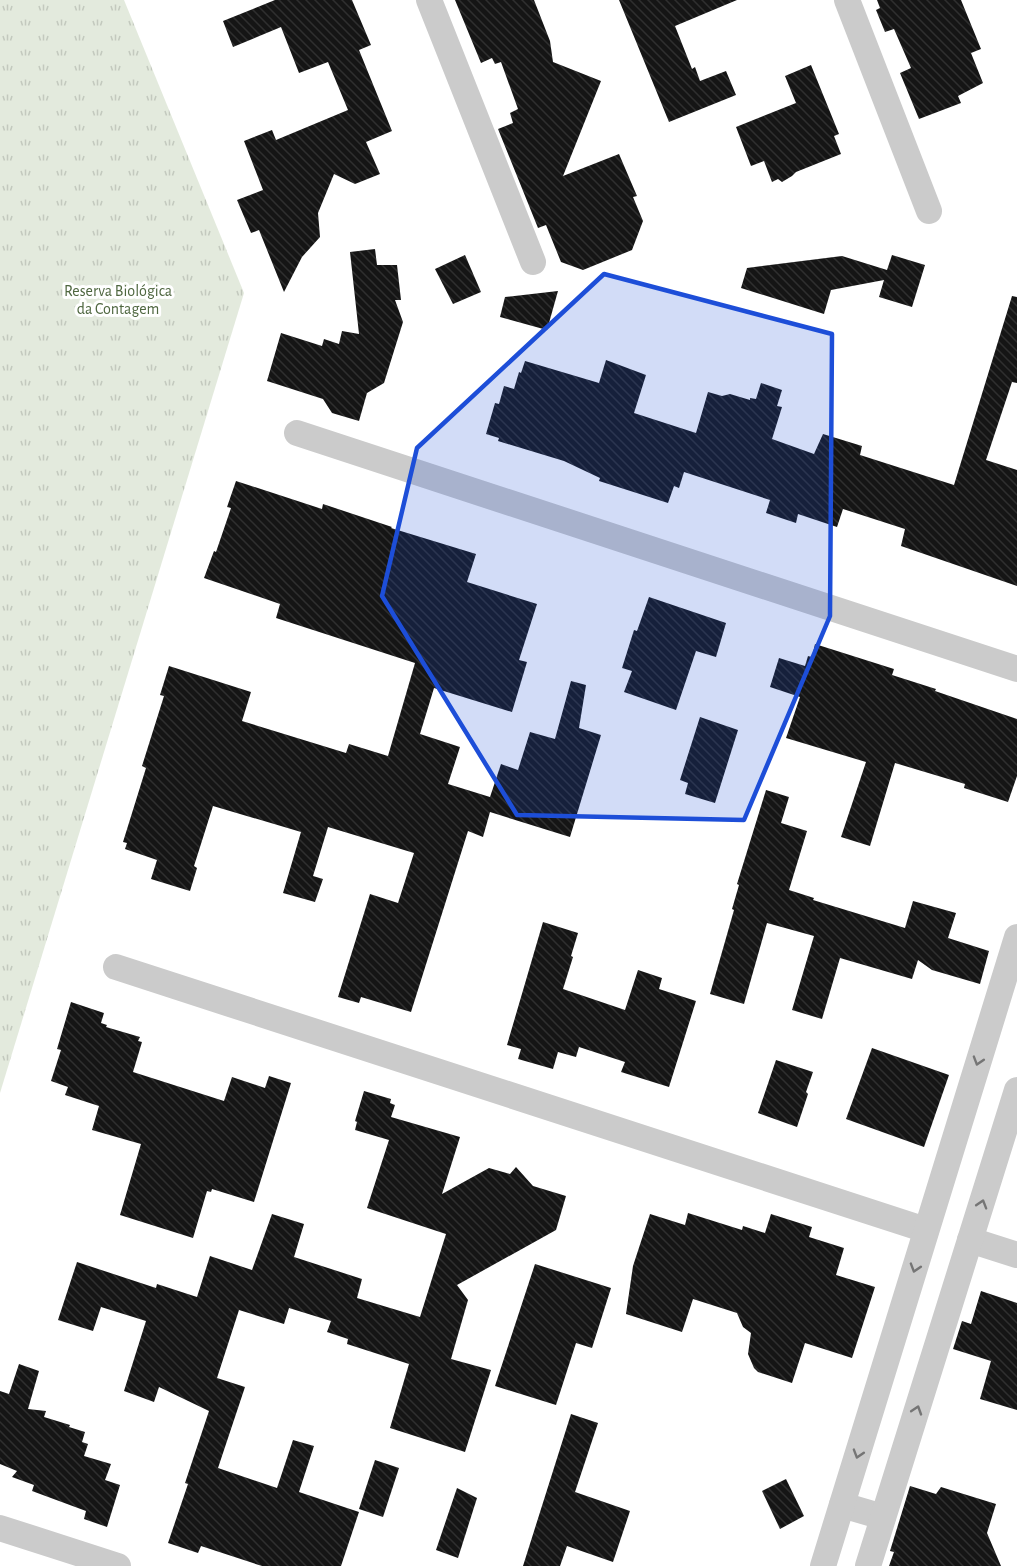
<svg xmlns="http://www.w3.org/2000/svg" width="1017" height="1566" font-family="'Alegreya Sans',sans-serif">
  <defs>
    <pattern id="park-tufts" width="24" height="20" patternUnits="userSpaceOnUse" patternTransform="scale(1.5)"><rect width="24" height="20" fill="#e3eadd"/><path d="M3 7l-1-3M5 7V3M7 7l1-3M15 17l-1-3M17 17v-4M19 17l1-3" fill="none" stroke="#c3c9be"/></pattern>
    <pattern id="building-back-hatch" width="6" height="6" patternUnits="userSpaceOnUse" patternTransform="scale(1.5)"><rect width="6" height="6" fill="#151515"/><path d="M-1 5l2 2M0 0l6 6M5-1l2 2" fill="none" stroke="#2f2f2f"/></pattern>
  </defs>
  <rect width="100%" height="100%" fill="#fff"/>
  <!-- park -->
  <path fill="url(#park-tufts)" d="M 0,0 L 124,0 L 244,293 L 0,1093 Z"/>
  <!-- building -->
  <g fill="url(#building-back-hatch)">
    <path d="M 275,0 L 352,0 L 371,45 L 359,50 L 392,131 L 366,142 L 380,174 L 355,184 L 334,174 L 318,213 L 320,237 L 302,257 L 284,292 L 259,230 L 251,233 L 237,200 L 263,190 L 244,141 L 272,130 L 276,140 L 348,110 L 328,62 L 299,73 L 281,27 L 233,47 L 223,21 Z"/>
    <path d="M 455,0 L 534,0 L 550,41 L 553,62 L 601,81 L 563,176 L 619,154 L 637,196 L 633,197 L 643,221 L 632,250 L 583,270 L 561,262 L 546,225 L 538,228 L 498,129 L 513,123 L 510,113 L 518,109 L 501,62 L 495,64 L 492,58 L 481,63 Z"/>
    <path d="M 619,0 L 737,0 L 675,26 L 692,69 L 695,67 L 700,81 L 726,71 L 736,95 L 669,122 Z"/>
    <path d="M 877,0 L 961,0 L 981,49 L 971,53 L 983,83 L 958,96 L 961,103 L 919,119 L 900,73 L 911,68 L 894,29 L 885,32 L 876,10 L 880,8 Z"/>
    <path d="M 811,65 L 839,134 L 834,136 L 841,154 L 796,172 L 792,176 L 782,182 L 778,179 L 772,182 L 764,161 L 751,166 L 736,127 L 796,103 L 785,76 Z"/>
    <path d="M 375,249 L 377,265 L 397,265 L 401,300 L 395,300 L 403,322 L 384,383 L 367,393 L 359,421 L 332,413 L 323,399 L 267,381 L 281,333 L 322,346 L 324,339 L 339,344 L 342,331 L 359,334 L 350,252 Z"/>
    <path d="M 465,255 L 481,292 L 453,304 L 435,269 Z"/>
    <path d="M 892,255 L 925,265 L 912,307 L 879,297 L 884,280 L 831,290 L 824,314 L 741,288 L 747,268 L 842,256 L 887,270 Z"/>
    <path d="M 558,291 L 547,330 L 500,317 L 505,297 Z"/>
    <path d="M 1012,296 L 1017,297 L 1017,383 L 1012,382 L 986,460 L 1017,470 L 1017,586 L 901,546 L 905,529 L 843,509 L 837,527 L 798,514 L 796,523 L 766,513 L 770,500 L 684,472 L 679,488 L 674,486 L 668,503 L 599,481 L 600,478 L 564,461 L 498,441 L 499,438 L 486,434 L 495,403 L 499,404 L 504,386 L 514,389 L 519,372 L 521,373 L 525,361 L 599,383 L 606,360 L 646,375 L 634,413 L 696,433 L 708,392 L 722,396 L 730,394 L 750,400 L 750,398 L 756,399 L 761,383 L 782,390 L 777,406 L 782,407 L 772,439 L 814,454 L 823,434 L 862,446 L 860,455 L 954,485 Z"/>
    <path d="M 236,481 L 322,509 L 323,504 L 392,527 L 391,528 L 476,554 L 467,582 L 537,604 L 519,660 L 527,662 L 512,712 L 434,688 L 420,734 L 460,747 L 448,784 L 490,797 L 501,764 L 518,770 L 530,732 L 555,739 L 571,681 L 586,685 L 579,728 L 601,735 L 570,837 L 490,812 L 483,837 L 468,831 L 411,1012 L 361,997 L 359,1003 L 338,997 L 370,894 L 398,903 L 414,853 L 328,827 L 313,876 L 323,879 L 315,902 L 283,893 L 301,832 L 213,806 L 194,866 L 197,868 L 190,891 L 151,879 L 157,860 L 125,849 L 127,843 L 123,842 L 146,768 L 142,766 L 164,696 L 160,695 L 169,666 L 251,692 L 242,721 L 346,753 L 349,744 L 388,756 L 415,663 L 276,618 L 280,604 L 204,578 L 214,551 L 216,552 L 231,508 L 227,507 Z"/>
    <path d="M 649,597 L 726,623 L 716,657 L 696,651 L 676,710 L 624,692 L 632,671 L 622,668 L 634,630 L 637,631 Z"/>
    <path d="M 815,644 L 894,669 L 892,675 L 936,689 L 935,691 L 1017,719 L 1017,776 L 1008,802 L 964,788 L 965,784 L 895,763 L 870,846 L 841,837 L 866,762 L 786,738 L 800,697 L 770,687 L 779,658 L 805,666 L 808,656 L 812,657 Z"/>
    <path d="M 700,717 L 738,730 L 715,803 L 685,794 L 688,783 L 680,780 Z"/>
    <path d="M 766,790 L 789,797 L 781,823 L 807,831 L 789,890 L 814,898 L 813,900 L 905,928 L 913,901 L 956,913 L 948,938 L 989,951 L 980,984 L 932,970 L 918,960 L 912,979 L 840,958 L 822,1019 L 792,1010 L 814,936 L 767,923 L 744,1004 L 710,994 L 734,910 L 732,909 L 739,885 L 737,884 Z"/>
    <path d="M 543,922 L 578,933 L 571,956 L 573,957 L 563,989 L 625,1010 L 638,970 L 662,978 L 659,989 L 696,1001 L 669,1087 L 621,1072 L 625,1062 L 579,1047 L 576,1057 L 558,1052 L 553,1069 L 518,1059 L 521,1049 L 507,1045 Z"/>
    <path d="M 71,1002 L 104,1013 L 101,1023 L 107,1025 L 106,1027 L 140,1037 L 138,1041 L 142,1042 L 133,1072 L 224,1101 L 232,1077 L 265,1088 L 269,1076 L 291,1083 L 254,1202 L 212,1189 L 211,1192 L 207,1191 L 193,1238 L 120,1215 L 141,1144 L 92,1130 L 99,1106 L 65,1095 L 68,1087 L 51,1081 L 61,1050 L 57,1049 Z"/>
    <path d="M 872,1048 L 949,1075 L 924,1147 L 846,1119 Z"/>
    <path d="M 776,1060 L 813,1072 L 806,1092 L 808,1094 L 797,1127 L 758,1113 Z"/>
    <path d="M 364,1091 L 391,1099 L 390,1103 L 395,1105 L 391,1117 L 460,1137 L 442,1194 L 489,1168 L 510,1174 L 516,1167 L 533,1186 L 566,1196 L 556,1230 L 457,1285 L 468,1300 L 451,1359 L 491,1370 L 465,1452 L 390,1428 L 409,1364 L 347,1344 L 348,1339 L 327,1332 L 331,1321 L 289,1308 L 284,1324 L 239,1310 L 217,1378 L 245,1387 L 218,1468 L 277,1488 L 293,1440 L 314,1446 L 299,1492 L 359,1512 L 341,1566 L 262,1566 L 201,1546 L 198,1553 L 168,1543 L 188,1484 L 185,1483 L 209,1411 L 159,1387 L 154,1402 L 124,1391 L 146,1321 L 101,1307 L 93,1331 L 58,1320 L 77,1262 L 156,1288 L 157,1284 L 197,1297 L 210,1256 L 252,1270 L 272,1214 L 304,1224 L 294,1257 L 362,1279 L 357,1298 L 420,1317 L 446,1234 L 367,1208 L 389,1140 L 355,1130 L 357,1122 L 355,1121 Z"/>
    <path d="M 688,1213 L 742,1230 L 743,1226 L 765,1233 L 771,1214 L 812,1227 L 809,1237 L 844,1248 L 836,1275 L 875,1287 L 852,1358 L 805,1343 L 792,1383 L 758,1372 L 754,1368 L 748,1354 L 751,1333 L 743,1327 L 737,1313 L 693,1299 L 682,1332 L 626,1314 L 633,1266 L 650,1214 L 685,1225 Z"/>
    <path d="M 535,1264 L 611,1288 L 592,1348 L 576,1343 L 556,1405 L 495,1386 Z"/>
    <path d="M 981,1291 L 1017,1303 L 1017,1410 L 980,1399 L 991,1361 L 953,1349 L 962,1321 L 971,1324 Z"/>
    <path d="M 19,1364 L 39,1371 L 28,1409 L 46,1411 L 44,1417 L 70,1425 L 69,1427 L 85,1432 L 82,1442 L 88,1444 L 84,1456 L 111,1464 L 105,1480 L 120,1485 L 107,1527 L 84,1519 L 86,1511 L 32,1491 L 34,1485 L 12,1477 L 17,1471 L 0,1464 L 0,1391 L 9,1394 Z"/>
    <path d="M 571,1414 L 598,1423 L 575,1492 L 630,1511 L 613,1562 L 567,1546 L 560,1566 L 523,1566 Z"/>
    <path d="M 375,1460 L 399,1468 L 383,1517 L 359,1509 Z"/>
    <path d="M 786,1479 L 804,1516 L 780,1529 L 762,1491 Z"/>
    <path d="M 910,1486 L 936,1494 L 941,1487 L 996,1504 L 987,1533 L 1001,1566 L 889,1566 L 894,1552 L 890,1551 Z"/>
    <path d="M 457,1488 L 477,1498 L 458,1558 L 436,1550 Z"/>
  </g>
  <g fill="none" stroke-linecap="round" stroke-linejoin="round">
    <!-- street -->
    <g stroke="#cbcbcb" stroke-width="26">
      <path d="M 429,0 L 533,262"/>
      <path d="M 847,0 L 929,211"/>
      <path d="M 297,433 L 1017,669"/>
      <path d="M 116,967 L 926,1230"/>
      <path d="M 970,1240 L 1017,1255"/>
      <path d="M 842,1505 L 883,1517"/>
      <path d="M 0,1528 L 118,1566"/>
      <path d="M 823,1566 L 1017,937"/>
      <path d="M 868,1566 L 1017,1090"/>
    </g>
  </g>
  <!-- one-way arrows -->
  <defs><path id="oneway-chevron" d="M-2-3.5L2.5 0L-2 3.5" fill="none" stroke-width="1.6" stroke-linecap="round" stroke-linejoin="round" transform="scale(1.5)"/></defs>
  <g stroke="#757575">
    <use href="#oneway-chevron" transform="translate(978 1061) rotate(107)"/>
    <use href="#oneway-chevron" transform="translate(982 1204) rotate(-73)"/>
    <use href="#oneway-chevron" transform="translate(915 1268) rotate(107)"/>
    <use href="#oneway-chevron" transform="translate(917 1410) rotate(-72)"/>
    <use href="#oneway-chevron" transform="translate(858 1454) rotate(107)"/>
  </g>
  <!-- marked area -->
  <path fill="#1d4ed8" fill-opacity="0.2" stroke="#1d4ed8" stroke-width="4.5" stroke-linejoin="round" d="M 604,274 L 832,334 L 830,616 L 744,820 L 517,815 L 382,596 L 417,448 Z"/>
  <g text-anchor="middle" stroke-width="6" stroke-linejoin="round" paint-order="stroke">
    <!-- park labels -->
    <g font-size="16" fill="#4e663f" stroke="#fff">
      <text x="118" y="296">Reserva Biológica<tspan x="118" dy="18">da Contagem</tspan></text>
    </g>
  </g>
</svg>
